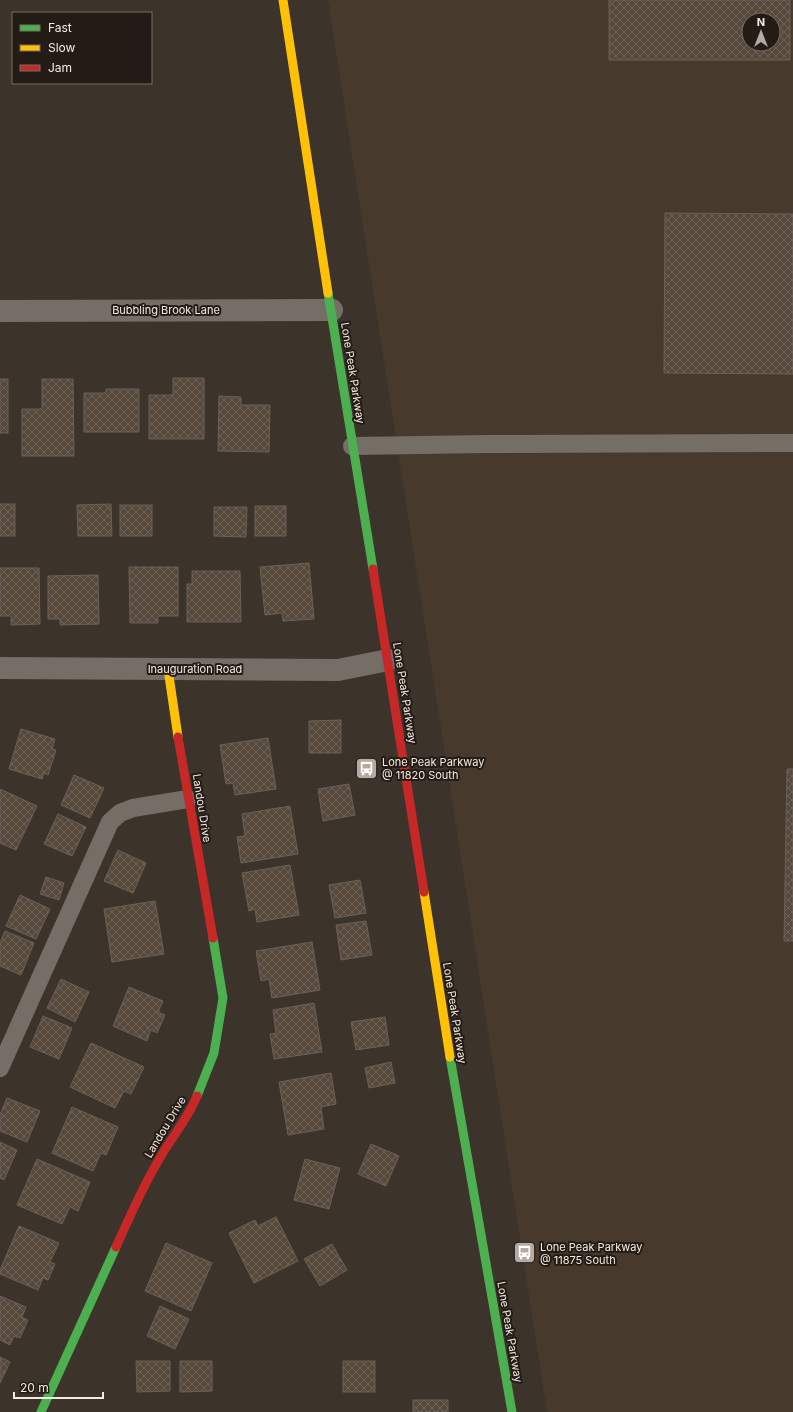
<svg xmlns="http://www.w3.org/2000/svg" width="793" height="1412" font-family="Inter,sans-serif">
  <defs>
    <pattern id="building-cross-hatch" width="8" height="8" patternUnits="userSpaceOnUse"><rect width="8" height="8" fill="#56493c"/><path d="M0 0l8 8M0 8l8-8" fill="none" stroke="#6f6358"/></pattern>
  </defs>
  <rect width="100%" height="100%" fill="#3c332b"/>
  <!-- commercial -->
  <path fill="#473a2d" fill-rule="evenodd" d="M 328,0 L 793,0 L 793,1412 L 547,1412 ZM 749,20 L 773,20 L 773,44 L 749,44 Z"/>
  <!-- building -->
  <g fill="url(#building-cross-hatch)" stroke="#69615a" fill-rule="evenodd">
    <path d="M 609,0 L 790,0 L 790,60 L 609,60 ZM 749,20 L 773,20 L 773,44 L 749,44 Z"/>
    <path d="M 665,213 L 793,214 L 793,374 L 664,373 Z"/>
    <path d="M 173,378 L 204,378 L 204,439 L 149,439 L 149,395 L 173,395 Z"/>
    <rect x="0" y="379" width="8" height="54"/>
    <path d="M 42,379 L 73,379 L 74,456 L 22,456 L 22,409 L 42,409 Z"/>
    <path d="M 106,389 L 139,389 L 139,432 L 84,432 L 84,393 L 106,393 Z"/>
    <path d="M 219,396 L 241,397 L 241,405 L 270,405 L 269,452 L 218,451 Z"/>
    <rect x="0" y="504" width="15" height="32"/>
    <path d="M 111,504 L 112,536 L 78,536 L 77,505 Z"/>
    <rect x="120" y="505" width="32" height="31"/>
    <rect x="255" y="506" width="31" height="30"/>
    <path d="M 214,507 L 247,507 L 246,537 L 214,536 Z"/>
    <path d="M 309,563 L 314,619 L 283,621 L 282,613 L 265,615 L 260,567 Z"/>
    <path d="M 129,567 L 178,567 L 178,616 L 158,616 L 158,623 L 130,623 Z"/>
    <path d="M 0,568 L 39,568 L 40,624 L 11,625 L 11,616 L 0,616 Z"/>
    <path d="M 192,571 L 240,571 L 241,622 L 187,622 L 187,584 L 192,584 Z"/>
    <path d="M 98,575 L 99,624 L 60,625 L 60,619 L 48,619 L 48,576 Z"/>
    <path d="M 341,720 L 341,753 L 309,753 L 309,721 Z"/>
    <path d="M 21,729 L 55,739 L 52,749 L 56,750 L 48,775 L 44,773 L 42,779 L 9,769 Z"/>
    <path d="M 268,738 L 276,789 L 235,795 L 233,783 L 226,784 L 220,745 Z"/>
    <path d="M 787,769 L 793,769 L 793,941 L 784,941 Z"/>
    <path d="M 74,775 L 104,788 L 90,818 L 61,805 Z"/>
    <path d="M 349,784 L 355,815 L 323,821 L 318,789 Z"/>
    <path d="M 0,789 L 37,806 L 16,850 L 0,843 Z"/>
    <path d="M 290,806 L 298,854 L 241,863 L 237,837 L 245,836 L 242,814 Z"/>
    <path d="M 58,814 L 86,827 L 72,856 L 44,844 Z"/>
    <path d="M 118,850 L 146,863 L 133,893 L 104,881 Z"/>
    <path d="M 290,865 L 299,915 L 257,922 L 255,909 L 249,911 L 242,873 Z"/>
    <path d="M 46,877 L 64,883 L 59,900 L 40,894 Z"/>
    <path d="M 360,880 L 366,913 L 335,918 L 329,885 Z"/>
    <path d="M 20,895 L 50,909 L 36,939 L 6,926 Z"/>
    <path d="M 155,901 L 164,954 L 112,962 L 104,909 Z"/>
    <path d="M 366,921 L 372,955 L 341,960 L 336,925 Z"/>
    <path d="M 5,931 L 34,943 L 21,975 L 0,966 L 0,943 Z"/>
    <path d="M 312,942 L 320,990 L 272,998 L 269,979 L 261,981 L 256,951 Z"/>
    <path d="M 61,979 L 89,992 L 75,1022 L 47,1008 Z"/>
    <path d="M 129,987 L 163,1001 L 158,1012 L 165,1015 L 157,1033 L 151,1030 L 147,1041 L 113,1026 Z"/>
    <path d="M 314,1003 L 322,1052 L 274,1059 L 270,1034 L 276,1033 L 273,1010 Z"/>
    <path d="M 43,1016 L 72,1028 L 59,1059 L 30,1047 Z"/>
    <path d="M 385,1017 L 389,1045 L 356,1050 L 351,1022 Z"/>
    <path d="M 91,1043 L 144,1067 L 131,1094 L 124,1091 L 115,1108 L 70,1087 Z"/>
    <path d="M 391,1062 L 395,1083 L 369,1088 L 365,1068 Z"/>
    <path d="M 331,1073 L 336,1104 L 321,1107 L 324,1129 L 288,1135 L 279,1082 Z"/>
    <path d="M 7,1098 L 40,1111 L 27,1142 L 0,1131 L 0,1115 Z"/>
    <path d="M 72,1107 L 118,1127 L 106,1155 L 101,1153 L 93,1171 L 52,1153 Z"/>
    <path d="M 0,1142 L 17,1150 L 4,1180 L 0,1178 Z"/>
    <path d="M 371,1144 L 399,1156 L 386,1186 L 358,1174 Z"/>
    <path d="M 37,1159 L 90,1182 L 78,1211 L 70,1207 L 62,1224 L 17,1205 Z"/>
    <path d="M 305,1159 L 340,1168 L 329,1209 L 294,1200 Z"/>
    <path d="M 276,1217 L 298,1261 L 254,1283 L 229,1233 L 255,1220 L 258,1226 Z"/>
    <path d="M 19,1226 L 59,1243 L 50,1262 L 55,1264 L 48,1280 L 43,1278 L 38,1290 L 0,1274 L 0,1270 Z"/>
    <path d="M 166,1243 L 212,1263 L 191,1311 L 145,1291 Z"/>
    <path d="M 332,1244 L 347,1270 L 320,1286 L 304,1259 Z"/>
    <path d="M 0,1296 L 26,1307 L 22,1317 L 28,1320 L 20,1338 L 14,1336 L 10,1345 L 0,1340 Z"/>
    <path d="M 160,1306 L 189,1319 L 175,1349 L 147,1336 Z"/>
    <path d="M 0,1357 L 10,1362 L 0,1383 Z"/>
    <path d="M 136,1361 L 170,1361 L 170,1391 L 137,1392 Z"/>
    <path d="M 180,1361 L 212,1361 L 212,1391 L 180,1392 Z"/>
    <rect x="343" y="1361" width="32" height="31"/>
    <rect x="413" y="1400" width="35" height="12"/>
  </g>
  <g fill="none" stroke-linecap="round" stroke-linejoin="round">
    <!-- lane -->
    <g stroke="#756e67" stroke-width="18">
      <path d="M 352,446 L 487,444 L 793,443"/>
      <path d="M 0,1068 L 110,822 L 120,813 L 133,808 L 188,799"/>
    </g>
    <!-- street -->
    <g stroke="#756e67" stroke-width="22">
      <path d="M 0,311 L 332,310"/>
      <path d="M 0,668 L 338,670 L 388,660"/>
    </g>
    <!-- fast -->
    <g stroke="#4caf50" stroke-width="9">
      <path d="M 328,293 L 373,569"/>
      <path d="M 450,1057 L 512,1412"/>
      <path d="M 197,1096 L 214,1053 L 223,998 L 213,938"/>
      <path d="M 41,1412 L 116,1247"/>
    </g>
    <!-- slow -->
    <g stroke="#ffc107" stroke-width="9">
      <path d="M 283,0 L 328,293"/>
      <path d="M 168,669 L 178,737"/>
      <path d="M 424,892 L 450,1057"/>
    </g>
    <!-- jam -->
    <g stroke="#c62828" stroke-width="9">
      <path d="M 373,569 L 424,892"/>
      <path d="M 178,737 L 213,938"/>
      <path d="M 116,1247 C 131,1214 145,1182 164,1151 C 175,1133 189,1116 197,1096"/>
    </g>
  </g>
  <!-- icons -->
  <defs>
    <symbol id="bus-square" viewBox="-11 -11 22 22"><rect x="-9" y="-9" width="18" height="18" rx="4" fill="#b4aaa1" stroke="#231c16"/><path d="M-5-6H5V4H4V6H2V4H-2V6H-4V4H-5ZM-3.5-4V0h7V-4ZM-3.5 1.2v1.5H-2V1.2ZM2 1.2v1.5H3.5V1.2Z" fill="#fff"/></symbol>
  </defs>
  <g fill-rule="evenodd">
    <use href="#bus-square" x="354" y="756" width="25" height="25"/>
    <use href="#bus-square" x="512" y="1240" width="25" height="25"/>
  </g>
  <g text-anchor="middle" stroke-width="4" stroke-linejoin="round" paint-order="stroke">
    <!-- street labels -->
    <g font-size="11" fill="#f4eae1" stroke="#231c16">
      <text x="166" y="314">Bubbling Brook Lane</text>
      <text transform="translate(353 373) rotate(81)" y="4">Lone Peak Parkway</text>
      <text x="195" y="673">Inauguration Road</text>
      <text transform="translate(405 693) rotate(81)" y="4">Lone Peak Parkway</text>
      <text transform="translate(202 808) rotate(81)" y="4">Landou Drive</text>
      <text transform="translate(455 1013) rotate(81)" y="4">Lone Peak Parkway</text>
      <text transform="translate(165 1127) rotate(-59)" y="4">Landou Drive</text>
      <text transform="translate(510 1332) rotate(80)" y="4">Lone Peak Parkway</text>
    </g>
    <!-- poi labels -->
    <g font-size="11" fill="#f4eae1" stroke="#231c16" text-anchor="start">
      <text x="382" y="766">Lone Peak Parkway<tspan x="382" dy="13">@ 11820 South</tspan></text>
      <text x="540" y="1251">Lone Peak Parkway<tspan x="540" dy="13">@ 11875 South</tspan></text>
    </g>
  </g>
  <!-- legend -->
  <rect x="12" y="12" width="140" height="72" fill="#231c16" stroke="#776e67"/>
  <rect x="20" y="25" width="20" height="6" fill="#4caf50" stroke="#776e67"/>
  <text x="48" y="32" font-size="12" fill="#f4eae1">Fast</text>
  <rect x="20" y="45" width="20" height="6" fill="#ffc107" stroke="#776e67"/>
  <text x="48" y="52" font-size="12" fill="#f4eae1">Slow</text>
  <rect x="20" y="65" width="20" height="6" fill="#c62828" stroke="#776e67"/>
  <text x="48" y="72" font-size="12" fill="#f4eae1">Jam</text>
  <!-- north arrow -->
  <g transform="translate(761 32)"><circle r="19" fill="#231c16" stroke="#776e67"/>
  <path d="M0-3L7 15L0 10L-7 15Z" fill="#b4aaa1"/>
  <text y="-6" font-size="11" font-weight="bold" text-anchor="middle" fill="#f4eae1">N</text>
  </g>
  <!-- scale -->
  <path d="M14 1392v6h89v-6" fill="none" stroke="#f4eae1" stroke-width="2"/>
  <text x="20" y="1392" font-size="12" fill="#f4eae1" stroke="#231c16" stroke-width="3" paint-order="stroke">20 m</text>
</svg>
